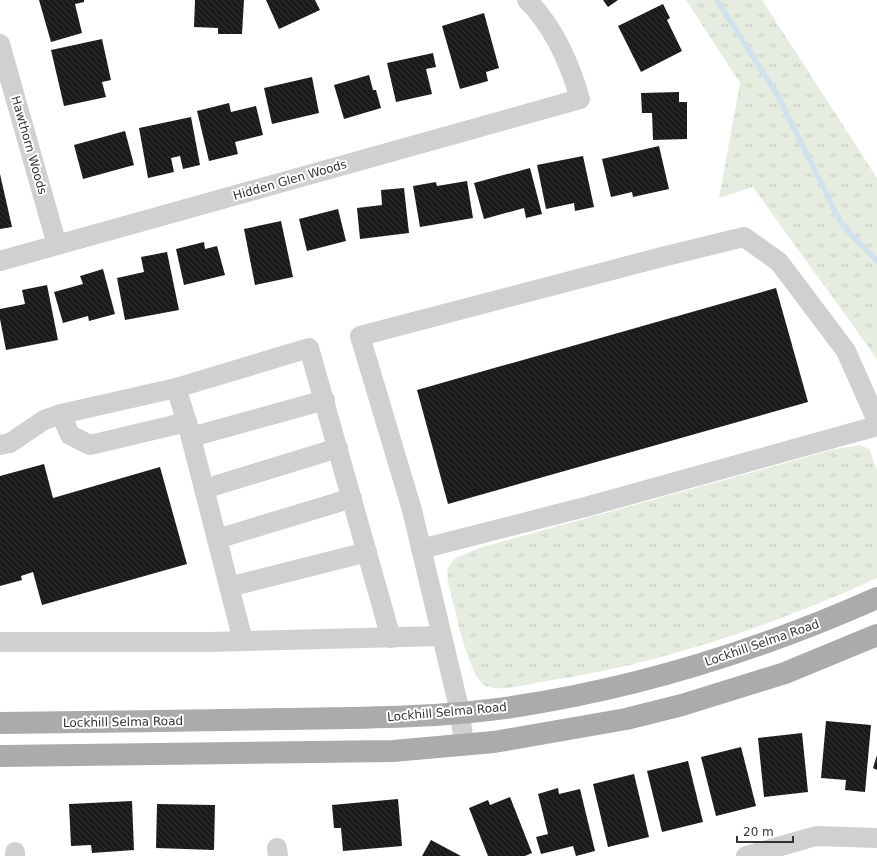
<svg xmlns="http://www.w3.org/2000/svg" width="877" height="856" font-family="'DejaVu Sans',sans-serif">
  <defs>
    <pattern id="grass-tufts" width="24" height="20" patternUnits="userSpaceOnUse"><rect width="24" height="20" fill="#e6ecdf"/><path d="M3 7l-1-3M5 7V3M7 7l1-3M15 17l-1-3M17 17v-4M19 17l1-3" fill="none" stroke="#c6cbc0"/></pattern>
    <pattern id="building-back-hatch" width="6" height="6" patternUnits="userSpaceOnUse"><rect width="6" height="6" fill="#1a1a1a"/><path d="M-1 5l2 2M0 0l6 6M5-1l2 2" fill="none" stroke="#333"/></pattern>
  </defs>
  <rect width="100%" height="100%" fill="#fff"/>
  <!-- grass -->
  <g fill="url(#grass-tufts)">
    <path d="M 686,0 L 762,0 L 877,178 L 877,359 L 753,187 L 719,198 L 740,83 Z"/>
    <path d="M 860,445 L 869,449 L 877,470 L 877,578 C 770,627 657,665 540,682 C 524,685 501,692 486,686 C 468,678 454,603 448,582 L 447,570 L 454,559 L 476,549 L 832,450 Z"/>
  </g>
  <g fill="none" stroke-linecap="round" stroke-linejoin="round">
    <!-- stream -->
    <path stroke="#cfe2ee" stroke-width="5.5" d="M 717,0 L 778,96 L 842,225 L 877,261"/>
  </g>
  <!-- building -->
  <g fill="url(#building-back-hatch)">
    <path d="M 39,0 L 84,0 L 84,2 L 75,4 L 82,33 L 51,42 Z"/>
    <path d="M 195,0 L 244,0 L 242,34 L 218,34 L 218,28 L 194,27 Z"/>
    <path d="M 266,0 L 315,0 L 320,10 L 279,29 Z"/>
    <path d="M 603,0 L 618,0 L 608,7 Z"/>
    <path d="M 663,4 L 670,18 L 667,20 L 682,51 L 641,72 L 618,26 Z"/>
    <path d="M 484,13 L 499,68 L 486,72 L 488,81 L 460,89 L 442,26 Z"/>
    <path d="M 102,39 L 111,80 L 102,82 L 106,97 L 64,106 L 51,50 Z"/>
    <path d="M 433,53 L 436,67 L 426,69 L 432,94 L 396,102 L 387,63 Z"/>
    <path d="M 369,75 L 373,90 L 376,90 L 381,108 L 344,119 L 334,85 Z"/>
    <path d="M 312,77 L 319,113 L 272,124 L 264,88 Z"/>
    <path d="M 679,92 L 679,102 L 687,102 L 687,139 L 653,140 L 652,113 L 642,113 L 641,93 Z"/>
    <path d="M 229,103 L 231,112 L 256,106 L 263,135 L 235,142 L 238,154 L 209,161 L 197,111 Z"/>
    <path d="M 191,117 L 200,165 L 183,169 L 180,156 L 171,158 L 174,172 L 148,178 L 139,128 Z"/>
    <path d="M 125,131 L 134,165 L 83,179 L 74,145 Z"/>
    <path d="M 659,146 L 669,189 L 633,197 L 632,192 L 611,197 L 602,159 Z"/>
    <path d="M 583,156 L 594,207 L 575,211 L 574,203 L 546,209 L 537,165 Z"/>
    <path d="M 530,168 L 542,214 L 526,218 L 524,208 L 484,219 L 474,183 Z"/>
    <path d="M 0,174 L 12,227 L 0,229 Z"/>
    <path d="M 467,181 L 473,218 L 420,227 L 413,186 L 436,182 L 437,186 Z"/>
    <path d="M 404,188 L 409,233 L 360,239 L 357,208 L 382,205 L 381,190 Z"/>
    <path d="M 338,209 L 346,241 L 307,251 L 299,219 Z"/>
    <path d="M 281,221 L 293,277 L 255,285 L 244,229 Z"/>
    <path d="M 204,242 L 205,249 L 217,246 L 225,275 L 184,285 L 176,249 Z"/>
    <path d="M 167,252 L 179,310 L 125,320 L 117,278 L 144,272 L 141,257 Z"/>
    <path d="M 103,269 L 115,314 L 89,321 L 88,316 L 63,323 L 54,292 L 83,284 L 80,276 Z"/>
    <path d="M 47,285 L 58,340 L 6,350 L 0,319 L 0,309 L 25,304 L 22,290 Z"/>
    <path d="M 776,288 L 808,402 L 448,504 L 417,390 Z"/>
    <path d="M 44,464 L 53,498 L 160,467 L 187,564 L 42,605 L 33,572 L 21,576 L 22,580 L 0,586 L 0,476 Z"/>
    <path d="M 826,721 L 871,725 L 865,792 L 845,790 L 846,780 L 821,778 Z"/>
    <path d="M 802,733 L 808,792 L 764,797 L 758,738 Z"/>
    <path d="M 741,747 L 756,806 L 716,816 L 701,757 Z"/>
    <path d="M 877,755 L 877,770 L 873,768 Z"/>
    <path d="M 688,761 L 703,822 L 662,832 L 647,771 Z"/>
    <path d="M 634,774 L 649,837 L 608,847 L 593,784 Z"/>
    <path d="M 558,788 L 559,794 L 580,789 L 595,851 L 576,856 L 573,846 L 541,854 L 536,837 L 548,834 L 538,794 Z"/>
    <path d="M 510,797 L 532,853 L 525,856 L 488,856 L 469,808 L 488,800 L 490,805 Z"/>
    <path d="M 398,799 L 402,846 L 343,851 L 341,828 L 334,828 L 332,805 Z"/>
    <path d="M 132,801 L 134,850 L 92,853 L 91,845 L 71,846 L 69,804 Z"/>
    <path d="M 157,804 L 215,805 L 214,850 L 156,848 Z"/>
    <path d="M 431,840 L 461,856 L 422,856 Z"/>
  </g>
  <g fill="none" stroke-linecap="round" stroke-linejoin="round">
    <!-- minor -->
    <g stroke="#d0d0d0" stroke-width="20">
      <path d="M 0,44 L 57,245"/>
      <path d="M 0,261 L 580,99 C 570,64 554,27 527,0"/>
      <path d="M 176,388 L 187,422 L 243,641"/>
      <path d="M 61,414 L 70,435 L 90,445 L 187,422"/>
      <path d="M 191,437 L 325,400"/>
      <path d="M 0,445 L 10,443 L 44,420 L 61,414 L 176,388 L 309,348 L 391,638"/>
      <path d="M 204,489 L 338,448"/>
      <path d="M 217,539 L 352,498"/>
      <path d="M 421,549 L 589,506 L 877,426"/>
      <path d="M 229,587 L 367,552"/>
      <path d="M 0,642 L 208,642 L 442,636"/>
      <path d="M 464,745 L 460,712 L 412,510 L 360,336 L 662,257 L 744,237 L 779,262 L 846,351 L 877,421"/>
      <path d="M 277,848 L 278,856"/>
      <path d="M 15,852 L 15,856"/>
      <path d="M 746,856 L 816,836 L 877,838"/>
    </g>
    <!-- major -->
    <g stroke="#ababab" stroke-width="22">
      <path d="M 0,723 C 94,722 189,721 283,719 C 359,718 437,718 512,707 C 639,688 760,650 877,598"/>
      <path d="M 0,756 L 393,751 L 494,742 L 626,719 L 682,705 L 785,673 L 877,635"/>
    </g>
  </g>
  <g text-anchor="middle" stroke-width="4" stroke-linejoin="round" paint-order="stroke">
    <!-- street labels -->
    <g font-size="12" fill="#333" stroke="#fff">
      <text transform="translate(29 145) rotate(74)" y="4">Hawthorn Woods</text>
      <text transform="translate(290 180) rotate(-16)" y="4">Hidden Glen Woods</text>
      <text transform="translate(762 643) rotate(-19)" y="4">Lockhill Selma Road</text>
      <text transform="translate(447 712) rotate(-5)" y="4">Lockhill Selma Road</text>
      <text transform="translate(123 722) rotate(-1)" y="4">Lockhill Selma Road</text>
    </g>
  </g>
  <!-- scale -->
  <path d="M737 836v6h56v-6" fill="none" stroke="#333333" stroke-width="2"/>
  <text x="743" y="836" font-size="12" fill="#333333" stroke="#ffffff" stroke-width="3" paint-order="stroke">20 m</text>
</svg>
